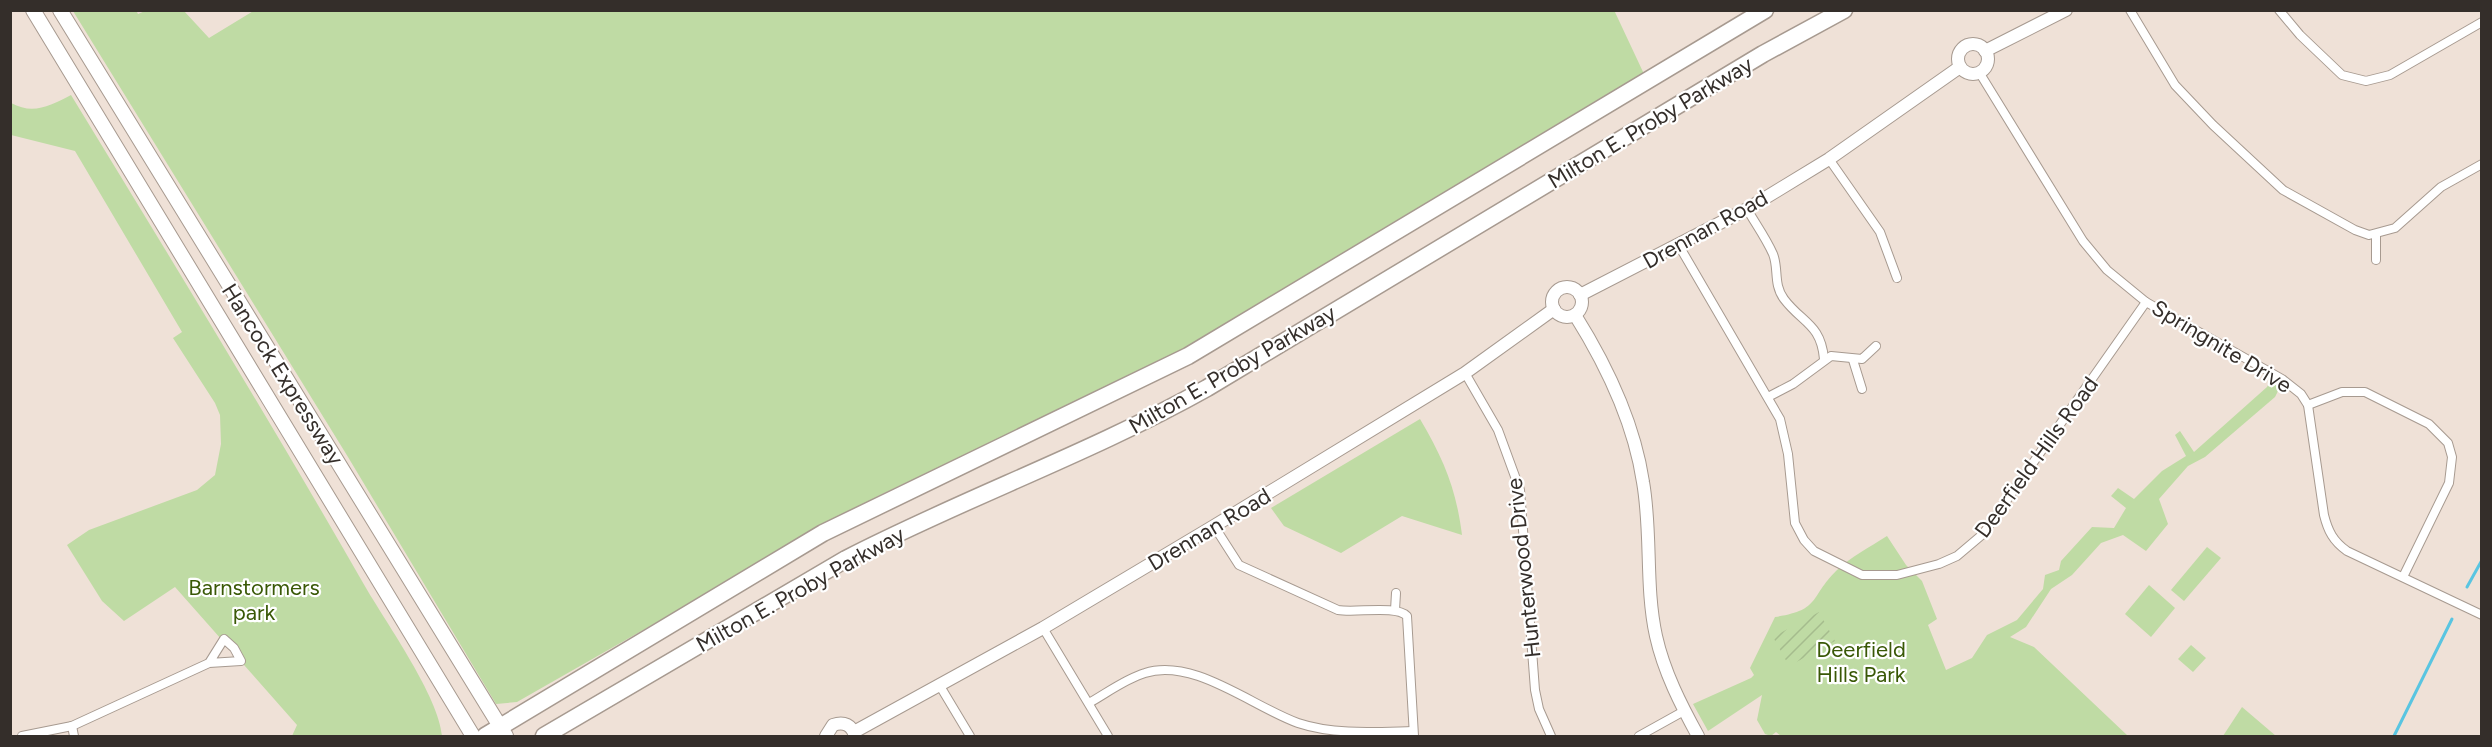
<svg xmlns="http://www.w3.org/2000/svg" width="2492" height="747" font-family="Figtree,sans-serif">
  <defs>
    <pattern id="garden-furrows" width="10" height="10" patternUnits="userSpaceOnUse" patternTransform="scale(1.5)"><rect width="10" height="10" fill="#bfdba4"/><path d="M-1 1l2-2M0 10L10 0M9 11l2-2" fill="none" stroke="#a5bc8d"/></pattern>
  </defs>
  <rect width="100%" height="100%" fill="#efe1d7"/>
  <!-- green -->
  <g fill="#bfdba4">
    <path d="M 136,10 L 138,14 L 145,11 L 184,11 L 209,38 L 255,10 L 1614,10 L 1644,74 L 1166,359 L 878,496 L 517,702 L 496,704 L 348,457 L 73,11 Z"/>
    <path d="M 71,95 C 171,259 271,422 366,588 C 387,624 439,697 442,736 L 292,736 L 297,725 L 175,587 L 124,621 L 102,601 L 67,545 L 89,530 L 197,490 L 215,475 L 221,444 L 220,415 L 215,403 L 173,338 L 182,332 L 75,151 L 11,135 L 11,103 C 33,115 50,106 71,95 Z"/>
    <path d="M 2270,381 L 2280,387 L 2275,397 L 2205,457 L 2188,466 L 2159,499 L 2168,524 L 2146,551 L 2123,535 L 2101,543 L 2072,575 L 2051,589 L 2026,627 L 2010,637 L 2034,647 L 2128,736 L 1781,736 L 1776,732 L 1771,736 L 1765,734 L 1757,720 L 1762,695 L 1708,731 L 1693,704 L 1751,678 L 1754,675 L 1750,668 L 1775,617 C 1821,610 1809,598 1836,571 C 1850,557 1870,547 1887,536 L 1906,565 L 1922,581 L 1937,619 L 1928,625 L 1946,670 L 1972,658 L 1987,635 L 2017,620 L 2043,589 L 2045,575 L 2059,570 L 2061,561 L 2092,527 L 2114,528 L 2126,508 L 2111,496 L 2118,488 L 2134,499 L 2162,471 L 2186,456 L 2175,435 L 2180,431 L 2194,452 L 2267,387 Z"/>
    <path d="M 1420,419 C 1444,460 1456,488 1462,535 L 1402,516 L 1341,553 L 1284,526 L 1271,508 Z"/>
    <path d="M 2207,547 L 2221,558 L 2184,601 L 2171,590 Z"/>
    <path d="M 2149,585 L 2175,608 L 2151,637 L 2125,614 Z"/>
    <path d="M 2191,645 L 2206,658 L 2193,672 L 2178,659 Z"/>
    <path d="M 2242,707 L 2276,736 L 2223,736 Z"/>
  </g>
  <!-- garden -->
  <path fill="url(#garden-furrows)" d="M 1819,612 L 1835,641 L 1789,666 L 1773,637 Z"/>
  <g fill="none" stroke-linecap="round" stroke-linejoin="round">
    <!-- stream -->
    <g stroke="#59c5e1" stroke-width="3">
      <path d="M 2467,587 L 2482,560"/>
      <path d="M 2394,736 L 2452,619"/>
    </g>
    <defs>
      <g id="street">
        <path d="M 2130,10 L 2175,85 L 2213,125 L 2283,190 L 2355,230 L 2369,235 L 2395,228 L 2441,187 L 2482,164"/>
        <path d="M 2279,10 L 2300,35 L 2342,75 L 2366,81 L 2390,75 L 2482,22"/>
        <path d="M 1979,72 L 2083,241 L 2107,270 L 2146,302 L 2282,379 L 2301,394 L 2308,405 L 2324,515 C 2328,531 2333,541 2347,551 L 2482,615"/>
        <path d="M 1829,159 L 1880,232 L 1897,278"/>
        <path d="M 1747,209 C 1755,223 1766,238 1773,254 C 1779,269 1773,284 1784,299 C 1802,323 1821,324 1824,359"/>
        <path d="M 2376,234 L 2376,260"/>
        <path d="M 1678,244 L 1780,419 L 1788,454 L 1795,523 L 1804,540 L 1814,551 L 1862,575 L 1897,575 L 1939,564 L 1957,556 L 1983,534 L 2146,302"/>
        <path d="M 1853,360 L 1862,389"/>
        <path d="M 1465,373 L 1498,430 L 1520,490 L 1535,690 L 1539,709 L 1551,736"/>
        <path d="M 1768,397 L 1793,384 L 1831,356 L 1862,359 L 1876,346"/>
        <path d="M 2308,405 L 2342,392 L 2365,392 L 2429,424 L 2448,443 L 2452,457 L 2449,483 L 2403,577"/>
        <path d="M 1214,526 L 1239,565 L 1338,610 C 1356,613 1396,605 1407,616 L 1414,736"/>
        <path d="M 1395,610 L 1396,593"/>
        <path d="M 1043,628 L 1108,736"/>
        <path d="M 940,686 L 970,736"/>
        <path d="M 1089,703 C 1107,693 1125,679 1145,673 C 1193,657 1253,707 1298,723 C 1334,735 1375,732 1412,731"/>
        <path d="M 72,726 L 74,736"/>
        <path d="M 22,736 L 72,726 L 209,663 L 241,661 L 234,648 L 224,639 L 209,663"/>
        <path d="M 1639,736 L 1684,711"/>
      </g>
      <g id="secondary">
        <circle cx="1973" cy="59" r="15"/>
        <path d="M 1985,51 L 2066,10"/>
        <circle cx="1567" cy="302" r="15"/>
        <path d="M 1580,295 L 1747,209 L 1829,159 L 1960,67"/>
        <path d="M 1575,315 C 1607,366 1634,422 1643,482 C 1652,533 1645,586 1656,636 C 1664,672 1681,705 1698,736"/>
        <path d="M 854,732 L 1043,628 L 1214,526 L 1465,373 L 1554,309"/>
        <path d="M 826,736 L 833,725 C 844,721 852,725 855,736"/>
      </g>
      <g id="primary">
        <path d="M 33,10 L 473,736"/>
        <path d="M 60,10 L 506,736"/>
      </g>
      <g id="highway">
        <path d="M 485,736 L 823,533 L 1188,356 L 1765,10"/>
        <path d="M 544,736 L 846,559 C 964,498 1091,453 1207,388 L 1763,54 L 1844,10"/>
      </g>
    </defs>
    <!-- street casing -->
    <use href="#street" stroke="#a79a90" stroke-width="10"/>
    <!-- secondary casing -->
    <use href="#secondary" stroke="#a79a90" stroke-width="14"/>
    <!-- primary casing -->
    <use href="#primary" stroke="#a79a90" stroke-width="16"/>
    <!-- highway casing -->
    <use href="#highway" stroke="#a79a90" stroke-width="19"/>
    <!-- street -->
    <use href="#street" stroke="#fff" stroke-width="8"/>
    <!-- secondary -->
    <use href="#secondary" stroke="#fff" stroke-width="12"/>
    <!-- primary -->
    <use href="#primary" stroke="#fff" stroke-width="14"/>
    <!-- highway -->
    <use href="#highway" stroke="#fff" stroke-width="16"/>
  </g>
  <g text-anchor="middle" stroke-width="4.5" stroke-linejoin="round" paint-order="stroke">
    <!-- street labels -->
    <g font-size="22" fill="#342e2a" stroke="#fff">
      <text transform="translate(1650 122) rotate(-31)" y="8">Milton E. Proby Parkway</text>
      <text transform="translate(1705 229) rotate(-29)" y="8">Drennan Road</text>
      <text transform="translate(2222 346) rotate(31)" y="8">Springnite Drive</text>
      <text transform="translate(1232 369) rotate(-30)" y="8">Milton E. Proby Parkway</text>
      <text transform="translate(283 374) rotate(58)" y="8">Hancock Expressway</text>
      <text transform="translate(2036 457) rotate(-54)" y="8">Deerfield Hills Road</text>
      <text transform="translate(1209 529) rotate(-31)" y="8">Drennan Road</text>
      <text transform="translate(1523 568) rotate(-96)" y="8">Hunterwood Drive</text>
      <text transform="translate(800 589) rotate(-29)" y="8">Milton E. Proby Parkway</text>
    </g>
    <!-- park labels -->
    <g font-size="22" fill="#395806" stroke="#fff">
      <text x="254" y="595">Barnstormers<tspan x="254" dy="25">park</tspan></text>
      <text x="1861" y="657">Deerfield<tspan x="1861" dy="25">Hills Park</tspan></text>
    </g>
  </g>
  <!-- border -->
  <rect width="2492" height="747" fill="none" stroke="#342e2a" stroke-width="24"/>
</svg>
